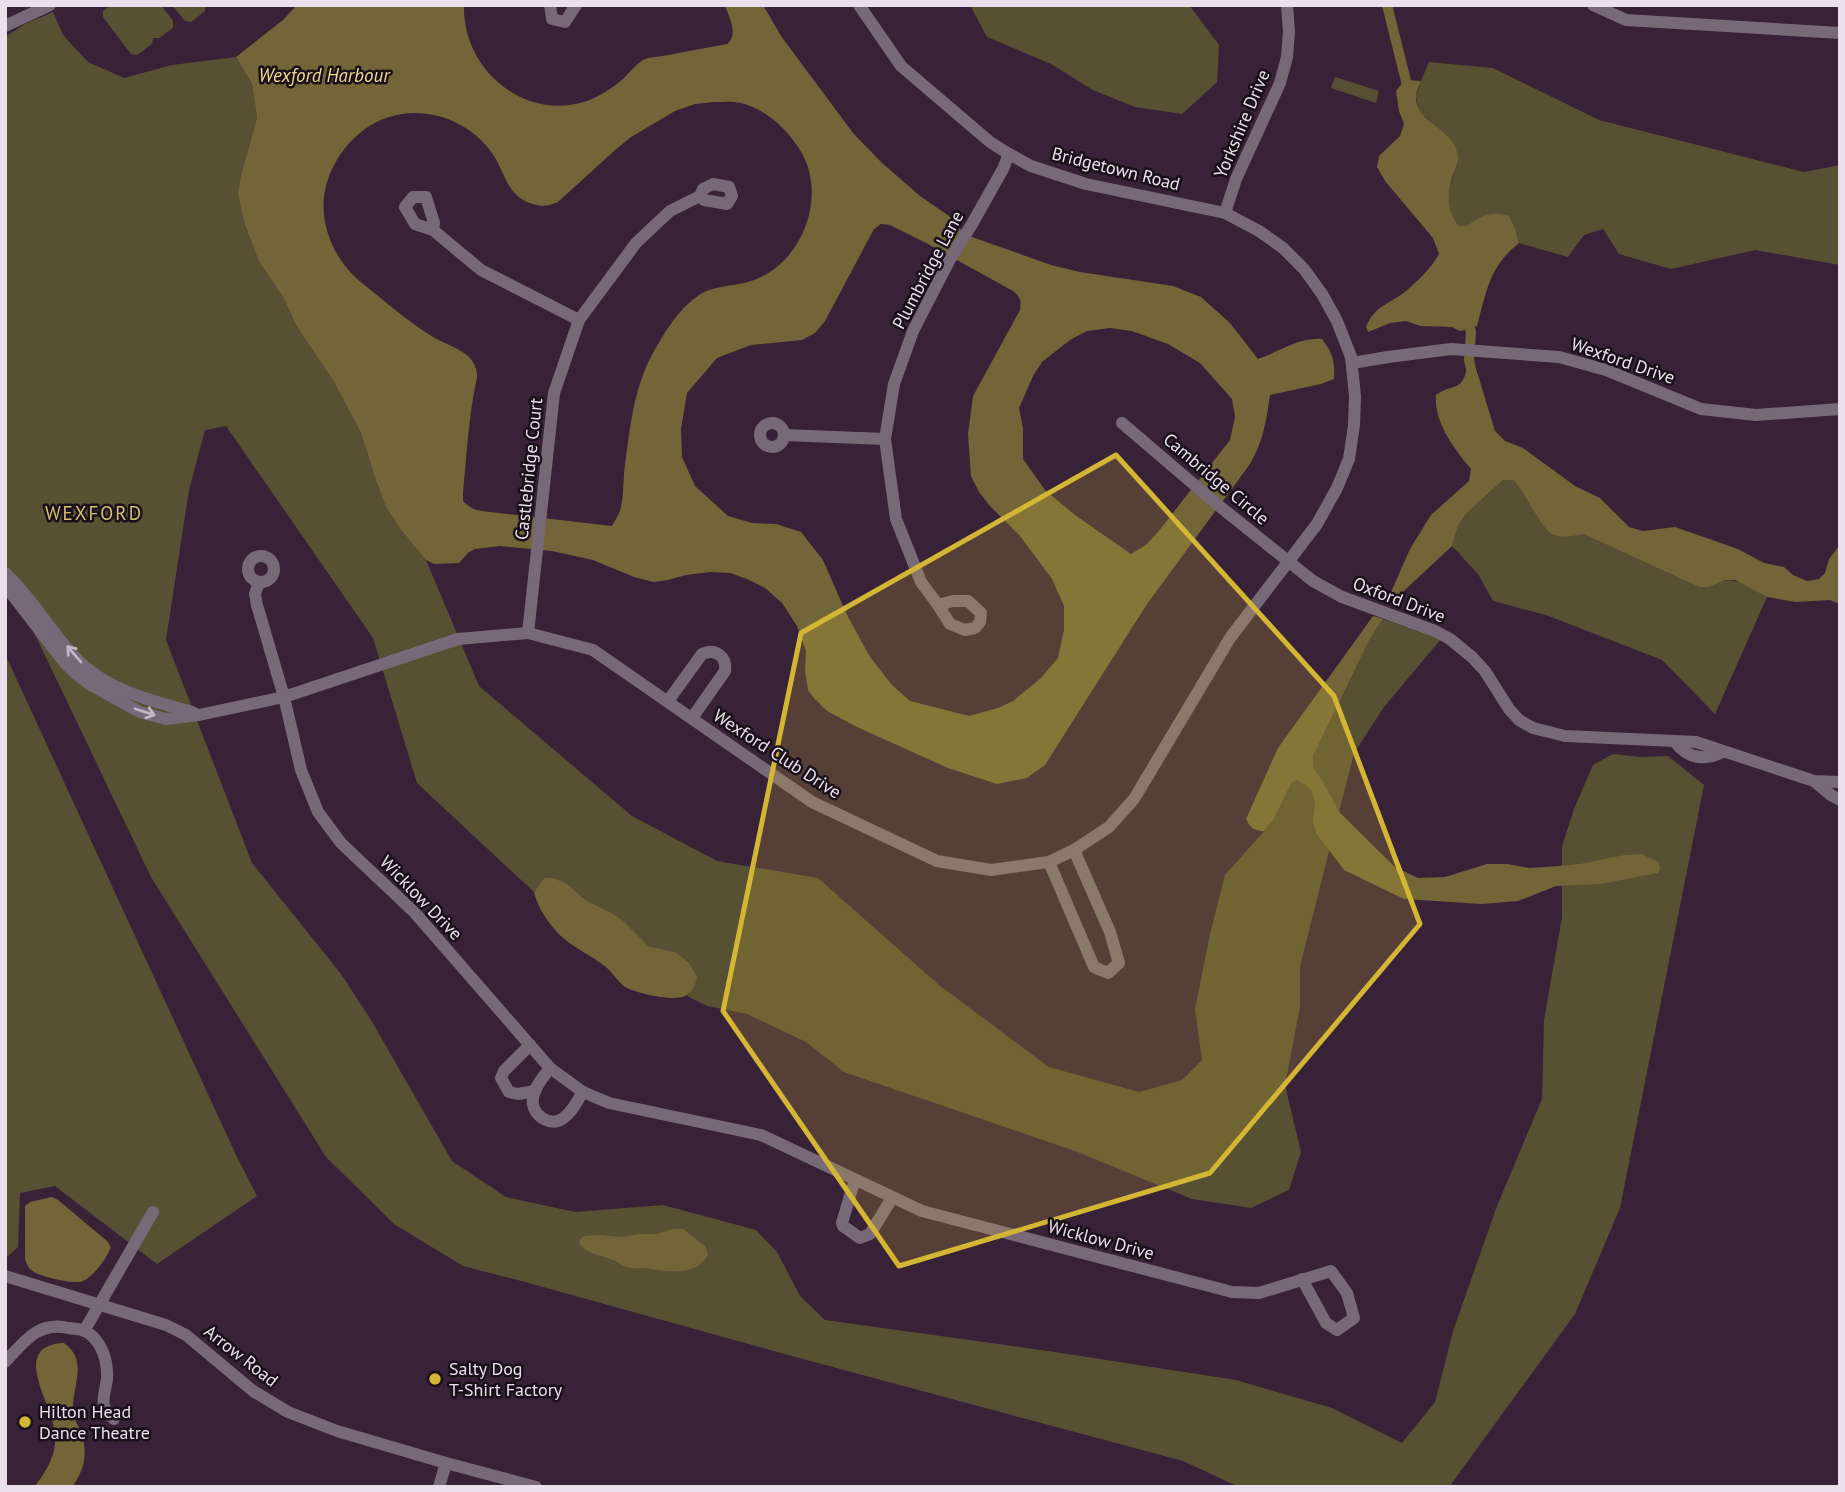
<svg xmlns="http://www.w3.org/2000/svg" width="1845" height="1492" font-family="'PT Sans',sans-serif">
  <rect width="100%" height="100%" fill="#372237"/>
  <!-- green -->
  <g fill="#585033">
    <path d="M 111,5 L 161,5 L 173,21 L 173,28 L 159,38 L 153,38 L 152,44 L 137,55 L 131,54 L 103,17 L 103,11 Z"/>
    <path d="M 172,5 L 212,5 L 206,5 L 205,11 L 191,22 L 185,21 Z"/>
    <path d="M 970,5 L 1189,5 L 1219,45 L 1217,82 L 1182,114 L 1135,107 L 1093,90 L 1051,64 L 987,37 Z"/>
    <path d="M 53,12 L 63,35 L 88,62 L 124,78 L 172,65 L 236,57 L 252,84 L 257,118 L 242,171 L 245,225 L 259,262 L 283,297 L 297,327 L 334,382 L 361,433 L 375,478 L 386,507 L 401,530 L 426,560 L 479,686 L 632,816 L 717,861 L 818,878 L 939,985 L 1049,1067 L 1139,1092 L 1182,1080 L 1202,1060 L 1195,1009 L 1210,934 L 1225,875 L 1273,821 L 1292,782 L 1313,756 L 1370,639 L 1383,619 L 1441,639 L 1384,707 L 1354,753 L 1300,966 L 1300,1007 L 1285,1085 L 1301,1152 L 1289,1190 L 1251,1208 L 1192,1199 L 1075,1151 L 844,1072 L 806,1042 L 747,1014 L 707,1006 L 687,996 L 694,987 L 675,952 L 648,946 L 610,912 L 587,901 L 566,883 L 544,878 L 534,892 L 417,783 L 373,638 L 226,426 L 205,430 L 189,490 L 166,640 L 252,863 L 341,974 L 371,1020 L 452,1161 L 506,1197 L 575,1212 L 663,1205 L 756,1230 L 777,1252 L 800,1296 L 825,1320 L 1048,1351 L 1236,1380 L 1332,1408 L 1402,1443 L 1435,1402 L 1453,1331 L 1497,1206 L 1542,1099 L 1544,1020 L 1562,917 L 1562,846 L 1574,809 L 1593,765 L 1613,754 L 1640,757 L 1668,756 L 1704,785 L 1620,1208 L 1575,1314 L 1449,1487 L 1239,1487 L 1183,1461 L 803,1359 L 525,1282 L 463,1266 L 394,1224 L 326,1157 L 151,877 L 29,622 L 5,578 L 5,37 L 25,24 Z"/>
    <path d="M 1429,62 L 1493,68 L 1599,120 L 1804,172 L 1840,165 L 1840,265 L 1755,250 L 1671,269 L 1619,254 L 1603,229 L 1584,235 L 1568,257 L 1519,243 L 1515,228 L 1509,217 C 1491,211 1482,215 1467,226 L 1458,225 C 1442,206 1450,183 1458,163 L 1429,120 L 1419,111 L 1416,96 L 1421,81 Z"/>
    <path d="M 1335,77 L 1379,91 L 1376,103 L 1331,88 Z"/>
    <path d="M 1503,480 L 1513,480 L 1570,536 L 1583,534 L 1699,587 C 1709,587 1714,583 1722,581 C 1737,577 1754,590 1767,597 L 1715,714 L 1662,660 L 1546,615 L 1493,601 L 1478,574 L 1452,546 L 1458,526 L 1466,514 Z"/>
    <path d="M 5,654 L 237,1157 L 257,1196 L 157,1264 L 55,1186 L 20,1193 L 18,1247 L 7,1257 L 5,1257 Z"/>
  </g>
  <!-- water -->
  <g fill="#726638" fill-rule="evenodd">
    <path d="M 297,5 L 464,5 C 462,69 524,122 587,101 C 600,96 613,88 623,79 C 629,73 635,65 643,60 C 649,57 656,57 663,56 C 684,52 706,48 727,44 C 739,34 729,18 725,5 L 763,5 L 781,36 L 853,133 L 881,162 L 920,196 L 949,216 L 956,226 L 972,237 L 1051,265 L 1080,272 L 1173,286 L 1201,297 L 1230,323 L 1258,359 C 1279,352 1299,337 1322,339 C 1333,354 1335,360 1334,379 L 1321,384 L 1270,395 C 1266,422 1264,439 1250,464 L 1147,604 L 1045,765 L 1027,778 L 997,784 L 948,768 L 857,727 L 827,711 L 814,698 L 808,690 L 805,671 L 806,651 L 797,626 L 782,603 L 765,588 L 747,579 L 730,573 L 710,572 L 686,575 L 668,580 L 654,582 L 634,577 L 593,560 L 552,551 L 500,546 L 475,549 L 469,552 L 459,563 L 434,564 L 426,560 L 401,530 L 386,507 L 375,478 L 361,433 L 334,382 L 297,327 L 283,297 L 259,262 L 245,225 L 238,193 L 242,171 L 257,118 L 252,84 L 236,57 L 283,20 ZM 714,102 C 723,102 732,101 741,103 C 765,109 785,127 798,147 C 828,190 806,257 759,278 C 740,287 716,284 699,295 C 678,309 665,332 653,353 C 634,387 630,427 625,465 C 623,479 624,494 621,507 C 620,514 615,520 612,526 L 490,512 C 479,511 471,510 463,501 L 463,493 C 466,461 468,429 473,398 C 474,391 476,384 477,377 C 477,372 476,366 473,362 C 466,350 445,344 433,337 C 414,325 396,311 378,296 C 370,289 361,283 354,276 C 329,251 316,213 328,179 C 338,151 360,126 389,117 C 426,105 470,121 492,153 C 506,173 506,196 533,204 C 543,207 549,206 558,202 L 614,151 L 631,137 L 675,111 L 695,104 ZM 881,224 L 890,225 L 926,243 L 1013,291 C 1021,297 1021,301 1020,310 L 973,396 L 968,434 L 971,476 L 979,492 L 990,506 L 1020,536 L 1052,579 L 1064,606 L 1064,630 L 1058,658 L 1041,678 L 1013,701 L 998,708 L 969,716 L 910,701 L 892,685 L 870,657 L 848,617 L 823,560 L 801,532 L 776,524 L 752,523 L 728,516 L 695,486 L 682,457 L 681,429 L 687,393 L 717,358 L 751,345 L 802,340 L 815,333 L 825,321 L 874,229 ZM 1110,328 L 1132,331 L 1168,344 L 1200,363 L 1232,399 L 1235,417 L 1230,440 L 1158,532 L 1146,545 L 1131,554 L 1075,515 L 1045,490 L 1023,459 L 1023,428 L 1019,408 L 1033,376 L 1042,362 L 1070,340 L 1087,331 Z"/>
    <path d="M 1405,80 L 1421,81 C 1419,85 1416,92 1416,97 C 1416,123 1452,128 1457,152 C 1460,163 1455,168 1452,178 C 1447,195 1447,211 1458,225 L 1467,226 C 1482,215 1490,211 1509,216 L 1515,228 L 1519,243 C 1489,267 1487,290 1477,326 L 1460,331 L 1452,327 L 1421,326 L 1406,321 L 1390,323 L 1368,332 L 1366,327 C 1375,305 1390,304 1406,291 C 1419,280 1431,268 1439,254 L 1433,238 L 1385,181 L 1377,167 L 1379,156 L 1400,136 L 1404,124 L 1399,111 L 1396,91 Z"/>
    <path d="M 1474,367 L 1478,375 L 1495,431 L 1505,441 L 1523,448 L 1575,486 L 1600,498 L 1629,527 L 1643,531 L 1675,527 L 1738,549 L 1764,563 L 1784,567 L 1793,575 L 1807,581 L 1819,579 L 1825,573 L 1829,559 L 1840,545 L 1840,604 L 1830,600 L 1796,602 L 1767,597 L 1735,580 L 1725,580 L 1709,587 L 1699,587 L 1583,534 C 1574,536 1564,538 1554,535 C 1541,530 1526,492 1513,480 L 1503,480 L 1466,514 L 1458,526 L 1452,546 L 1392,602 L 1388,599 L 1410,549 L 1431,515 L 1469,481 L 1471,469 C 1454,448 1434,423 1436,395 C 1452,383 1461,393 1467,369 Z"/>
    <path d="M 1373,616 L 1383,619 L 1370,639 L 1313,756 L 1313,768 L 1322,780 L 1339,812 L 1395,867 L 1418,878 L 1445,877 L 1487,864 L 1507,864 L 1529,868 L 1560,866 L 1580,864 L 1625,855 L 1641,854 L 1658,862 L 1660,868 L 1658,873 L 1600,884 L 1556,886 L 1518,901 L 1482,904 L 1404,899 L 1344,870 L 1316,833 L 1313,820 L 1315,804 L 1312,791 L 1307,786 L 1297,780 L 1292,782 L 1273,821 L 1264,831 C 1255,831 1250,828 1246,819 L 1278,748 Z"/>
    <path d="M 544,878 L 552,878 L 566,883 L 587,901 L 610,912 L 623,921 L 648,946 L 675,952 L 689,963 L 697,977 C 695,984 694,991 687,995 C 677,1003 636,993 625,987 C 618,982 613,973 606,967 C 587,952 567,946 551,925 C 543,915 537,904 534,892 Z"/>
    <path d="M 52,1197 L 58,1200 L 107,1241 L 111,1247 C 106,1259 94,1276 83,1281 C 74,1285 43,1277 34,1272 C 29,1269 27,1265 25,1259 L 25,1206 L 30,1202 Z"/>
    <path d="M 673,1229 L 683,1229 L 705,1246 L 708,1254 C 697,1278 665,1271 644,1268 C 638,1268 632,1269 627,1267 C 622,1266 618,1262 613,1260 C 600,1254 587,1255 579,1243 L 580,1239 L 584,1236 L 597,1235 L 622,1237 L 639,1234 L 657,1234 Z"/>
    <path d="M 64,1343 C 89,1361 72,1386 73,1410 C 73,1419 79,1426 82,1435 C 88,1455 84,1471 72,1487 L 34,1487 C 44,1475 54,1459 55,1443 C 55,1434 54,1424 51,1416 C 43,1390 16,1345 64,1343 Z"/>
  </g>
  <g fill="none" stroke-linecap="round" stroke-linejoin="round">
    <!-- canal -->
    <g stroke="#726638" stroke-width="10">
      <path d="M 1387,5 L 1409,93"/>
      <path d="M 1466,315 L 1471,332 L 1469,360 L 1474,382"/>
    </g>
    <!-- street -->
    <g stroke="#786978" stroke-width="12">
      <path d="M 550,5 L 552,19 L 565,22 L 576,5"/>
      <path d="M 1593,5 L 1626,20 L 1840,33"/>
      <path d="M 5,26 L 50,5"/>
      <path d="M 1225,213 L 1236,179 L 1280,83 L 1287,57 L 1289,32 L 1287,5"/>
      <path d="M 433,230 L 434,223 L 426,197 L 413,197 L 405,207 L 415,224 L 433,230 L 481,270 L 579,320"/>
      <path d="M 1352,363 L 1388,357 L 1451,349 L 1559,357 L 1606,370 L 1701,409 L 1756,415 L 1840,409"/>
      <path d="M 1122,423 L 1218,505 L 1313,581 L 1342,597 L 1435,631 L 1450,639 L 1472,657 L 1485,671 L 1509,709 L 1519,720 L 1533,728 L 1565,736 L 1696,742 L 1814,781 L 1840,782"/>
      <circle cx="772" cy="435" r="12"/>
      <path d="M 784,435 L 885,439"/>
      <circle cx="261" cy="569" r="13"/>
      <path d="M 5,573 C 35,600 53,638 83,665 C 113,692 153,701 192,712 L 198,715"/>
      <path d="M 259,582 L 255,594 L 257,605 L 284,697 L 301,770 L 318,812 L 341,843 L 415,913 L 550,1068 L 583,1092 L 609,1103 L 761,1135 L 922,1211 L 1232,1292 L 1259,1293 L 1331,1271 L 1347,1293 L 1354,1318 L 1337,1330 L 1326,1323 L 1302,1279"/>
      <path d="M 5,588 L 11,593 L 64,662 L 76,674 L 91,685 L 140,712 L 166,719 L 199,715 L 284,697 L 458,639 L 528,633 L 593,650 L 812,802 L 937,861 L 991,870 L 1049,862 L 1074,850 L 1109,827 L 1134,799 L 1230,638 L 1317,524 L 1337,488 L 1349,459 L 1354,425 L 1355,396 L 1351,357 L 1337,321 L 1322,294 L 1304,269 L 1283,248 L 1259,231 L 1225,213 L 1086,184 L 1031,166 L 1009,154 L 990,142 L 901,66 L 859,5"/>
      <path d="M 938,605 L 953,601 L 968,601 L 981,613 L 980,622 L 975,628 L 965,630 L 950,624 L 938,605 L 921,582 L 896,519 L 885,439 L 894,384 L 913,331 L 949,261 L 972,224 L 1003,169 L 1009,154"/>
      <path d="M 528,633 L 554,393 L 579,320 L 636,243 L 670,211 L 700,196 L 703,189 L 713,184 L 729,187 L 732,196 L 727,204 L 704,200 L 700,196"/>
      <path d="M 668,701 L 702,654 C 715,648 727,656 725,671 L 692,718"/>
      <path d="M 1675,742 C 1688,759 1705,761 1723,752"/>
      <path d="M 1814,781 L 1831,795 L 1840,800"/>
      <path d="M 1049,862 L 1094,967 L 1108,973 L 1119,963 L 1110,932 L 1074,850"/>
      <path d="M 530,1045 L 504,1071 L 501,1078 L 509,1092 L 518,1094 L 535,1091"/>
      <path d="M 550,1068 C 544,1076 534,1087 533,1098 C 530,1113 549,1128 562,1119 C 572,1113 577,1101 583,1092"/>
      <path d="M 856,1180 L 852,1189 L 842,1223 L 843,1226 L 860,1238 L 870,1234 L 892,1198"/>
      <path d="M 5,1276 L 166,1325 L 186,1335 L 253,1391 L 288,1412 L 337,1431 L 446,1463 L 536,1487"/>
      <path d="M 84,1331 L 153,1212"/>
      <path d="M 5,1362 C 25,1341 38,1321 69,1328 C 74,1329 81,1329 85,1331 C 102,1340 108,1361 107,1379 C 106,1388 102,1397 104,1406 C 106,1412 110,1416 114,1419"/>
      <path d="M 439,1487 L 446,1463"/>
    </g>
  </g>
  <!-- one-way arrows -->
  <defs><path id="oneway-shaft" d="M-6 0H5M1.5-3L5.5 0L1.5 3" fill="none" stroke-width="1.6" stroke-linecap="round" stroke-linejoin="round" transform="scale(1.75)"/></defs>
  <g stroke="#c3b6c3">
    <use href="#oneway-shaft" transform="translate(74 654) rotate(-131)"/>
    <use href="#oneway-shaft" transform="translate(145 712) rotate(18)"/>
  </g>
  <!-- marked area -->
  <path fill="#d4b635" fill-opacity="0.2" stroke="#d4b635" stroke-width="5" stroke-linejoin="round" d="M 1116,455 L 1334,696 L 1420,924 L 1210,1173 L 899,1266 L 723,1011 L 801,633 Z"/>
  <!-- markers -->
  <g fill="#d4b635" stroke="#191019" stroke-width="2.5">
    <circle cx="435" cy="1379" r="7"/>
    <circle cx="25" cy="1422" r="7"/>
  </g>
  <g text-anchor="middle" stroke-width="5" stroke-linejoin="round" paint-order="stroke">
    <!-- street labels -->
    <g font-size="18" fill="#ecdfec" stroke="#191019">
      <text transform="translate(1242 124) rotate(-67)" y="6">Yorkshire Drive</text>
      <text transform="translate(1116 169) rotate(14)" y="6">Bridgetown Road</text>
      <text transform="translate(928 270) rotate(-62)" y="6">Plumbridge Lane</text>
      <text transform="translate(1623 361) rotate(19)" y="6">Wexford Drive</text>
      <text transform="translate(529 469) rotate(-84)" y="6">Castlebridge Court</text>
      <text transform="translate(1216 479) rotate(40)" y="6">Cambridge Circle</text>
      <text transform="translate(1399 600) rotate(21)" y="6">Oxford Drive</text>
      <text transform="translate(777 754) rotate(33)" y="6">Wexford Club Drive</text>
      <text transform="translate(421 898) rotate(46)" y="6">Wicklow Drive</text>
      <text transform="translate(1101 1240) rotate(15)" y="6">Wicklow Drive</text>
      <text transform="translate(241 1356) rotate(38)" y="6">Arrow Road</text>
    </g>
    <!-- poi labels -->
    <g font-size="18" fill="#ecdfec" stroke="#191019" text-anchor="start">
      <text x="449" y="1375">Salty Dog<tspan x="449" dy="21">T-Shirt Factory</tspan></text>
      <text x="39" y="1418">Hilton Head<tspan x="39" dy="21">Dance Theatre</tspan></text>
    </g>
    <!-- water labels -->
    <g font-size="19" font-style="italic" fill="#efdb91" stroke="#191019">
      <text x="324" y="82">Wexford Harbour</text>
    </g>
    <!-- neighbourhood labels -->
    <g font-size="19" letter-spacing="2" fill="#d4c073" stroke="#191019">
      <text x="94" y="520">WEXFORD</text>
    </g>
  </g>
  <!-- border -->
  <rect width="1845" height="1492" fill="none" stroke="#ecdfec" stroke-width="14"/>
</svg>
